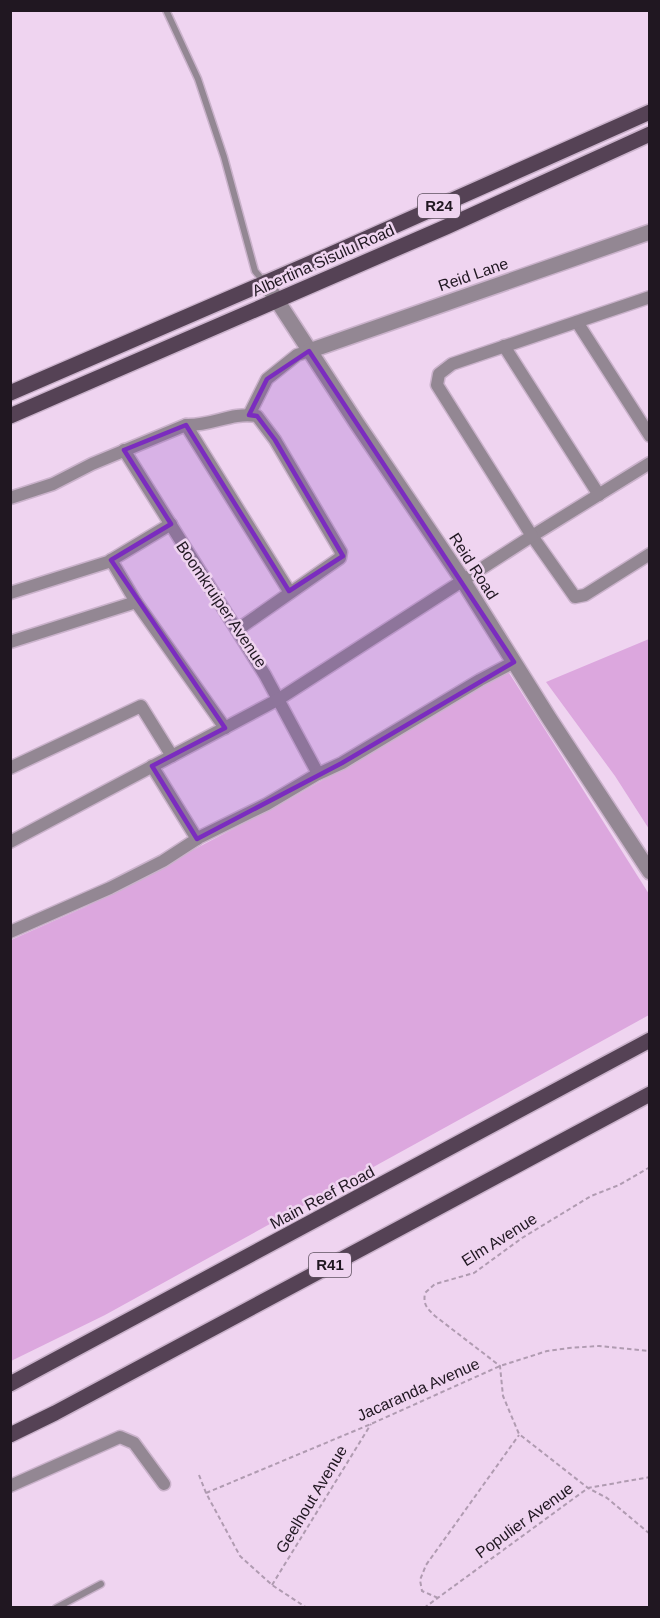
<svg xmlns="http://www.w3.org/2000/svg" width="660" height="1618" font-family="Arial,sans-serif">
  <rect width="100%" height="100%" fill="#efd4f0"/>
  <!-- green -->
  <g fill="#dca7de">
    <path d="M 649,639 L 649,829 L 615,776 L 546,682 Z"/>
    <path d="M 506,668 L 649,894 L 649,1015 L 105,1315 L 11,1361 L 11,940 L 85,907 L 286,801 L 385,744 Z"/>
  </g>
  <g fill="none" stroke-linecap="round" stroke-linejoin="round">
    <defs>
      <g id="service">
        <path d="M 166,10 L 198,79 L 224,157 L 255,271 L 264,282"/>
        <path d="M 56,1608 L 101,1584"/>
      </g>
      <g id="minor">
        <path d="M 577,322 L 650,436"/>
        <path d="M 504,346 L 599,495"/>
        <path d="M 249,415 L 267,379 L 297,355 L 309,351"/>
        <path d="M 186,425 L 289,591"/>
        <path d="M 124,450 L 265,675 L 316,770"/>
        <path d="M 650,463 L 532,536 L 575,597 L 585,595 L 650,554"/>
        <path d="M 10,498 L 53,484 L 92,464 L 186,425 C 213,426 230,412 257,416 L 275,440 L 341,552 L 340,558 L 237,630"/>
        <path d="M 111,560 L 136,602 L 225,728"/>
        <path d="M 10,593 L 108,562 L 171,524"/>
        <path d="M 10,642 L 136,602"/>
        <path d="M 152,766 L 197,839"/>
        <path d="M 10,768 L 141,706 L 172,756"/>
        <path d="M 10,842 L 279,699 L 532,536 L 437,385 L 439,374 L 452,364 L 650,297"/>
        <path d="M 10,932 L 110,888 L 163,861 L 200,837 L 267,804 L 316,775 L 342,763 L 480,680 L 514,662"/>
        <path d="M 10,1486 L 120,1437 L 134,1443 L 164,1484"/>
      </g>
      <g id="tertiary">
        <path d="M 265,282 L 356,422 L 460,576 L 549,718 L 650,872"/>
        <path d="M 309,351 L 650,232"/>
      </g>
      <g id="primary">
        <path d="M 10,393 L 327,256 L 650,112"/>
        <path d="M 10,416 L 446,227 L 650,134"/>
        <path d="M 10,1384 L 650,1040"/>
        <path d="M 10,1435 L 55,1413 L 650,1094"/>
      </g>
    </defs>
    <!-- service casing -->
    <use href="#service" stroke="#cab2cb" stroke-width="9"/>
    <!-- minor casing -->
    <use href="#minor" stroke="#cab2cb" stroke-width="15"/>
    <!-- tertiary casing -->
    <use href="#tertiary" stroke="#cab2cb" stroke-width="18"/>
    <!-- primary casing -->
    <use href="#primary" stroke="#cab2cb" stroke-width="18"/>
    <!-- path -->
    <g stroke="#b09bb1" stroke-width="2" stroke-dasharray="4.5 3" stroke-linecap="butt">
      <path d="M 650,1167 L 619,1185 L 591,1196 L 522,1238 L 474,1273 L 435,1284 L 425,1293 C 423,1305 427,1308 435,1316 L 500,1366 L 503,1396 L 519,1434 L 588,1488 L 607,1498 L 650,1534"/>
      <path d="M 199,1475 L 206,1493 L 240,1556 L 272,1585 L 307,1608"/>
      <path d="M 206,1493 L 371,1424 L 500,1366 L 547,1351 L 569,1348 L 599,1346 L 650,1351"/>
      <path d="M 272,1585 L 371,1424"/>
      <path d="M 438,1598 L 422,1591 L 420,1580 L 426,1565 L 519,1435"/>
      <path d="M 424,1608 L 588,1488 L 650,1477"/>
    </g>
    <!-- service -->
    <use href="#service" stroke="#938793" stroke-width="6"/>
    <!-- minor -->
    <use href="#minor" stroke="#938793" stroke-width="12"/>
    <!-- tertiary -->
    <use href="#tertiary" stroke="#938793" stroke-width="15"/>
    <!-- primary -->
    <use href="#primary" stroke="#554255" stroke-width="15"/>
  </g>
  <!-- marked area -->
  <path fill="#7b2cbf" fill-opacity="0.2" stroke="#7b2cbf" stroke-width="4.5" stroke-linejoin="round" d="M 309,351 L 514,662 L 342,763 L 197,839 L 152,766 L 225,728 L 111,560 L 171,524 L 124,450 L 186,425 L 289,591 L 343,556 L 275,440 L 257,416 L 249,415 L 267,379 Z"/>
  <g text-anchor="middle" stroke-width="5" stroke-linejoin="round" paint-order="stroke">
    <!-- shield labels -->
    <g fill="#efd4f0" stroke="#5e505f" stroke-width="1.5">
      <rect x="418" y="194" width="42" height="24" rx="4.5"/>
      <rect x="309" y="1253" width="42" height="24" rx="4.5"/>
    </g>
    <g font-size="15" font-weight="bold" fill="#201721">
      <text x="439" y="211">R24</text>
      <text x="330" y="1270">R41</text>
    </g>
    <!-- street labels -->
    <g font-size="16" fill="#201721" stroke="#efd4f0">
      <text transform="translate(323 260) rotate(-24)" y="6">Albertina Sisulu Road</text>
      <text transform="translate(473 274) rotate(-19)" y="6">Reid Lane</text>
      <text transform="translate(474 566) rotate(57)" y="6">Reid Road</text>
      <text transform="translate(222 604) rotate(56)" y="6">Boomkruiper Avenue</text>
      <text transform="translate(322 1197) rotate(-28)" y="6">Main Reef Road</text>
      <text transform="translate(499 1239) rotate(-32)" y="6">Elm Avenue</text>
      <text transform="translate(418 1389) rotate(-24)" y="6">Jacaranda Avenue</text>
      <text transform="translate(311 1499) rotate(-59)" y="6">Geelhout Avenue</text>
      <text transform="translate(524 1520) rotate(-36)" y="6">Populier Avenue</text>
    </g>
  </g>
  <!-- border -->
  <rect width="660" height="1618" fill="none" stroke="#201721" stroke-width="24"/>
</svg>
